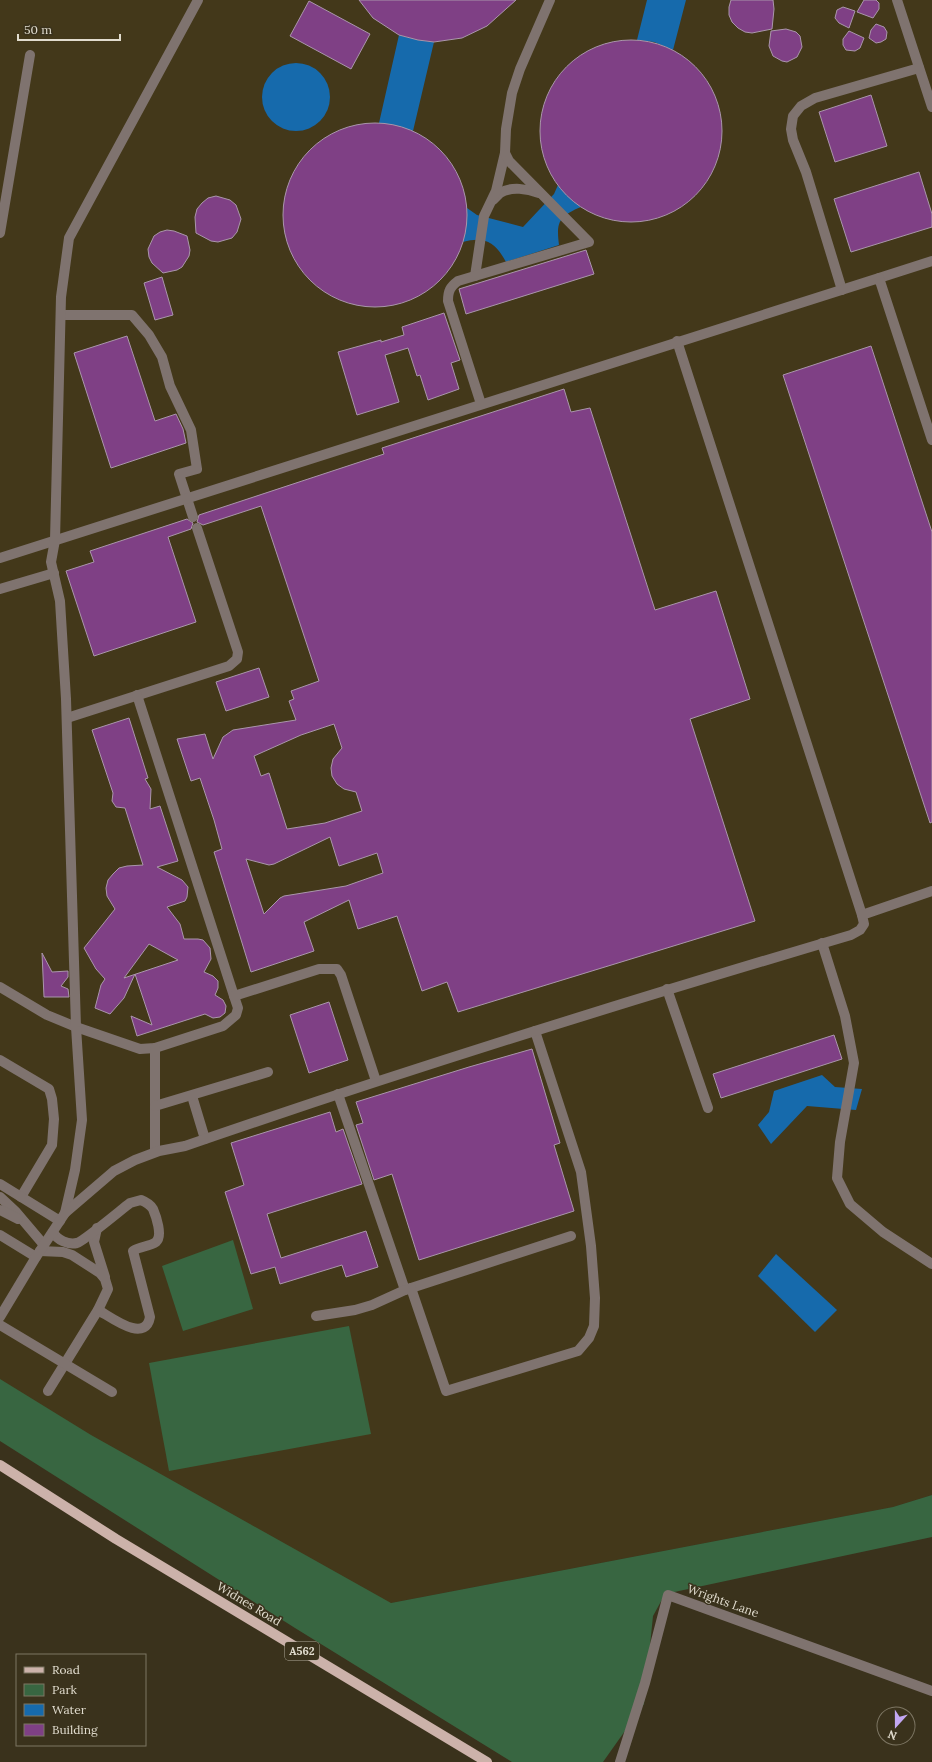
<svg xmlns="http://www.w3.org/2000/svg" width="932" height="1762" font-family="Lora,serif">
  <rect width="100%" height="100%" fill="#3a321c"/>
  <!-- built -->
  <path fill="#43381a" d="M 0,0 L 932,0 L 932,1495 L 893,1507 L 391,1603 L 0,1441 Z"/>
  <!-- green -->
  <g fill="#386641">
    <path d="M 233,1240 L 253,1309 L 183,1331 L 162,1266 Z"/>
    <path d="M 349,1326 L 371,1434 L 169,1471 L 149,1363 Z"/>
    <path d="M 0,1379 L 91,1435 L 391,1603 L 893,1507 L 932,1495 L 932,1537 L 665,1594 L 653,1616 L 644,1704 L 603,1762 L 512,1762 L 295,1628 L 0,1441 Z"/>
  </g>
  <!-- water -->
  <g fill="#166aac">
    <path d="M 647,0 L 686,0 L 673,50 L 654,42 L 637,40 Z"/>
    <path d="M 399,35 L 418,40 L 434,42 L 413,131 L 379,123 Z"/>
    <circle cx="296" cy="97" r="34"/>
    <path d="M 558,185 L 581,207 C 559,216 556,222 559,245 L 506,262 C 495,242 485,236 463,242 L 466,225 L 467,208 L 477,215 L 523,227 L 554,194 Z"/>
    <path d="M 822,1075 L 835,1087 L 862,1089 L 856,1110 L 807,1106 L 771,1144 L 758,1125 L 769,1112 L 774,1091 Z"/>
    <path d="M 776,1254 L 837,1310 L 815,1332 L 758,1276 Z"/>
  </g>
  <!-- building -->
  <g fill="#7f4085" stroke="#aa96ab" fill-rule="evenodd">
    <path d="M 359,0 L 516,0 L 487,26 L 462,38 L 434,42 L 418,40 L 399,35 L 373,18 Z"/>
    <path d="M 731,0 L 773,0 L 774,9 L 772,29 L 752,33 L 745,32 L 738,28 L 732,22 L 729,15 L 729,7 Z"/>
    <path d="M 864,0 L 876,0 L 879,3 L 879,9 L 873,18 L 857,12 Z"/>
    <path d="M 309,1 L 370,34 L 351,69 L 290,36 Z"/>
    <path d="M 843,7 L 855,11 L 849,28 L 839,23 L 835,18 L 837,10 Z"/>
    <path d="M 876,24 L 884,27 L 887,32 L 886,39 L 881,42 L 876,43 L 869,38 L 871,30 Z"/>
    <path d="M 786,29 L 796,32 L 800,36 L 802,47 L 797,57 L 787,62 L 782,61 L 773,56 L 769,46 L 771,31 Z"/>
    <path d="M 849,31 L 864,38 L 860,48 L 855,51 L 846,50 L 843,45 L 843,39 Z"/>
    <circle cx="631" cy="131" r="91"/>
    <path d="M 871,95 L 887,146 L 835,162 L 819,112 Z"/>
    <circle cx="375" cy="215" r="92"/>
    <path d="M 919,172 L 932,214 L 932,227 L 851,252 L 834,199 Z"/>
    <path d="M 216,196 L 230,200 L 236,205 L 241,219 L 237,232 L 232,238 L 218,242 L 211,241 L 196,233 L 195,217 L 197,209 L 202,203 L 208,198 Z"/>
    <path d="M 167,230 L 174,231 L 187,236 L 190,250 L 189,256 L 182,267 L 177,270 L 163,273 L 152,263 L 149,257 L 148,249 L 154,236 L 160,232 Z"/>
    <path d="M 586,250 L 594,274 L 466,314 L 459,289 Z"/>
    <path d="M 162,277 L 173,315 L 155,320 L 144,283 Z"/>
    <path d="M 444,313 L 460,360 L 451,363 L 459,389 L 428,400 L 420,375 L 417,376 L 408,348 L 385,355 L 399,402 L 357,415 L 338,352 L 381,340 L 381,342 L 404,335 L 402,327 Z"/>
    <path d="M 127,336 L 155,421 L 176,414 L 183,429 L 186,443 L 111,468 L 74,353 Z"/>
    <path d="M 871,346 L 932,532 L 932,822 L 930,823 L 783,375 Z"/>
    <path d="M 564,389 L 571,412 L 590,408 L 655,610 L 716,591 L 750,699 L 690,719 L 755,921 L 458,1012 L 447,982 L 422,991 L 397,916 L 358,929 L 349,900 L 304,922 L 314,951 L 251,972 L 214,852 L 222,849 L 214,820 L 200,778 L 191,781 L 177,739 L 205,734 L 213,759 L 223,737 L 233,730 L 296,720 L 289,701 L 294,699 L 291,691 L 319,681 L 261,506 L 203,525 L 197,522 L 199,515 L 384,454 L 382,448 ZM 334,724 L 342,748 L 333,759 L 331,768 L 332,776 L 337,784 L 344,789 L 356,792 L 362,811 L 325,823 L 287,829 L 269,773 L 261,776 L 254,756 L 301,735 ZM 330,837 L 339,866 L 377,853 L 383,873 L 346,886 L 284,896 L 280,898 L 264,914 L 246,859 L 269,865 L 274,864 Z"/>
    <path d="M 187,519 L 193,523 L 191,529 L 168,537 L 196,622 L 94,656 L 66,571 L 94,562 L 90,551 Z"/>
    <path d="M 259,668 L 269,697 L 226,711 L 216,682 Z"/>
    <path d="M 129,718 L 148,778 L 145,779 L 151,789 L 150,809 L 160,806 L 178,861 L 157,867 L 182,880 L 188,887 L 187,897 L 185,901 L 167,907 L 180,924 L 184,939 L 198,939 L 203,940 L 210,948 L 211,959 L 204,972 L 213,976 L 218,981 L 218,988 L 215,995 L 223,1000 L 226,1006 L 225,1013 L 220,1017 L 213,1018 L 205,1014 L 137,1036 L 131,1016 L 152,1025 L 135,974 L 124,998 L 110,1014 L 95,1008 L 101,985 L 105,979 L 96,969 L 84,948 L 115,909 L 107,896 L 106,888 L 108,880 L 113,874 L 119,868 L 127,866 L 143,865 L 125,808 L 116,807 L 112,801 L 113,793 L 92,730 ZM 149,944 L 178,960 L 124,978 Z"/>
    <path d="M 42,953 L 52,972 L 68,971 L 68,977 L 61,986 L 68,989 L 69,997 L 44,997 Z"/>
    <path d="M 329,1002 L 348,1060 L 309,1073 L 290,1015 Z"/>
    <path d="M 834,1035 L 842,1059 L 721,1098 L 713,1074 Z"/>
    <path d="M 532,1049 L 560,1143 L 554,1145 L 574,1211 L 419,1260 L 392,1174 L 374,1180 L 356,1125 L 363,1123 L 356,1102 L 469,1067 Z"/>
    <path d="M 330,1112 L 336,1132 L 343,1129 L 362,1184 L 267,1214 L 281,1258 L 366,1231 L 378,1267 L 346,1277 L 342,1265 L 280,1284 L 275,1267 L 251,1274 L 225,1192 L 244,1185 L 231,1143 Z"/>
  </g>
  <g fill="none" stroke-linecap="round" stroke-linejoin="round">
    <!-- minor -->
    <g stroke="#7f736f" stroke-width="10">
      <path d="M 897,0 L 932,107"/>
      <path d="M 493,200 C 495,198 498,195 500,193 C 511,186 528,189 539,193"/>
      <path d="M 0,233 L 30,55"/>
      <path d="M 475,276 L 484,216 L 496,191 L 505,153"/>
      <path d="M 879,278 L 932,261"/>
      <path d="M 842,290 L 806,172 L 793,140 L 791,129 L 793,116 L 801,106 L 815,98 L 919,68"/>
      <path d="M 61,315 L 132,315 L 149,335 L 162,357 L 170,386 L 191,430 L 197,469 L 179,474 L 193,517"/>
      <path d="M 677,341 L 862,915"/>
      <path d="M 481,404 L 448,301 C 448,291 450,287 458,281 L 589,242 L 509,161 L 505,153 L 506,129 L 512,93 L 520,69 L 550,0"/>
      <path d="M 0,558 L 879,278 L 932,440"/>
      <path d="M 0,589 L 54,573"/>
      <path d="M 67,718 L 229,666 L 237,659 L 238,652 L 197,528"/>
      <path d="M 822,943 L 845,1016 L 854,1063 L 840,1142 L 837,1178 L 850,1204 L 883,1232 L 932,1264"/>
      <path d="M 0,987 L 47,1015 L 76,1027 L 140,1049 L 155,1048 L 223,1026 L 236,1015 L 238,1008 L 234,996 L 137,695"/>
      <path d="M 667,989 L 708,1108"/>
      <path d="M 234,996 L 319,969 L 337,969 L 341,975 L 376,1081"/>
      <path d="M 155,1048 L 155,1152"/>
      <path d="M 0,1060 L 49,1089 L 52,1099 L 54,1119 L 52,1145 L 21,1197"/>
      <path d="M 338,1094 L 405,1290 L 571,1236"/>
      <path d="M 192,1096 L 205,1139"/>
      <path d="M 155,1106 L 268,1072"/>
      <path d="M 0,1184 L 60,1221"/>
      <path d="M 0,1197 L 16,1212 L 44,1245"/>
      <path d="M 0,1210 L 18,1219"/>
      <path d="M 65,1213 L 75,1170 L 82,1120 L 76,1027 L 66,699 L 60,601 L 51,562 L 55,540 L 61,297 L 69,238 L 198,0"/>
      <path d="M 97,1228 L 94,1242 L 105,1277"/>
      <path d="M 53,1232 C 57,1240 68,1245 77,1243 C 84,1241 122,1209 130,1203 L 141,1200 C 146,1202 150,1204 153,1209 C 156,1216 163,1236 156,1242 C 149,1247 140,1246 133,1251 L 150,1317 C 145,1344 111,1317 98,1310"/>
      <path d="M 0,1235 L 36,1257"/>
      <path d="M 40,1251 L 63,1252 L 72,1255 L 100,1273 L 105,1279 L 108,1289 L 98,1310 L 48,1391"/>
      <path d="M 411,1288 L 446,1391 L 578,1351 L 589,1338 L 594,1326 L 595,1298 L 591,1246 L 581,1172 L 535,1031"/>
      <path d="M 316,1316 L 355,1310 L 372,1305 L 405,1290"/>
      <path d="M 0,1317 L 36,1257 L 65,1213 L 114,1171 L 135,1160 L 159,1151 L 185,1146 C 405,1070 627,1001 851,935 L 860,930 L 864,924 L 862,915 L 932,891"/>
      <path d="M 0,1325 L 112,1392"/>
      <path d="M 620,1762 L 645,1683 L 668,1595 L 932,1691"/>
    </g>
    <!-- major -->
    <path stroke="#ccb2aa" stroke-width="10" d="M 0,1465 L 116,1539 L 487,1762"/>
  </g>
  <g text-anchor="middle" stroke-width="3" stroke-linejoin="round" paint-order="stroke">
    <!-- shield labels -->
    <rect fill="#3a321c" stroke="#afa999" stroke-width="1" x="285" y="1642" width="34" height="18" rx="3"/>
    <g font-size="11" font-weight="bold" fill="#e1dcce">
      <text x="302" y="1655">A562</text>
    </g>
    <!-- street labels -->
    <g font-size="12" fill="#e1dcce" stroke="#3a321c">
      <text transform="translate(723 1601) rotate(20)" y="4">Wrights Lane</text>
      <text transform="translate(249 1604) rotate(31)" y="4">Widnes Road</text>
    </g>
  </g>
  <!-- legend -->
  <rect x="16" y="1654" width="130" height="92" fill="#3a321c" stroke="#7d7663"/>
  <rect x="24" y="1667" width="20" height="6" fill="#ccb2aa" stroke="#7d7663"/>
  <text x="52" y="1674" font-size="12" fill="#e1dcce">Road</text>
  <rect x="24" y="1684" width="20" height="12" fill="#386641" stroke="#7d7663"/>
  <text x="52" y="1694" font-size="12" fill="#e1dcce">Park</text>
  <rect x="24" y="1704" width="20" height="12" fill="#166aac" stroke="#7d7663"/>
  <text x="52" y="1714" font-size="12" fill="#e1dcce">Water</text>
  <rect x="24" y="1724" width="20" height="12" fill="#7f4085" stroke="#7d7663"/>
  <text x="52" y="1734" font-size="12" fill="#e1dcce">Building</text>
  <!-- north arrow -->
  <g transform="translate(896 1726) rotate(201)"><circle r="19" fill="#3a321c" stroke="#7d7663"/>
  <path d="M0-3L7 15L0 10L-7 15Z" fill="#c3a7f2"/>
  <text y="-6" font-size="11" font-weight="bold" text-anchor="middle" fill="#e1dcce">N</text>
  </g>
  <!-- scale -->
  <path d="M18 34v6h102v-6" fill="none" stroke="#e1dcce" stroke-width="2"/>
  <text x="24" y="34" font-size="12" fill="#e1dcce" stroke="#3a321c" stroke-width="3" paint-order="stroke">50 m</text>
</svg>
